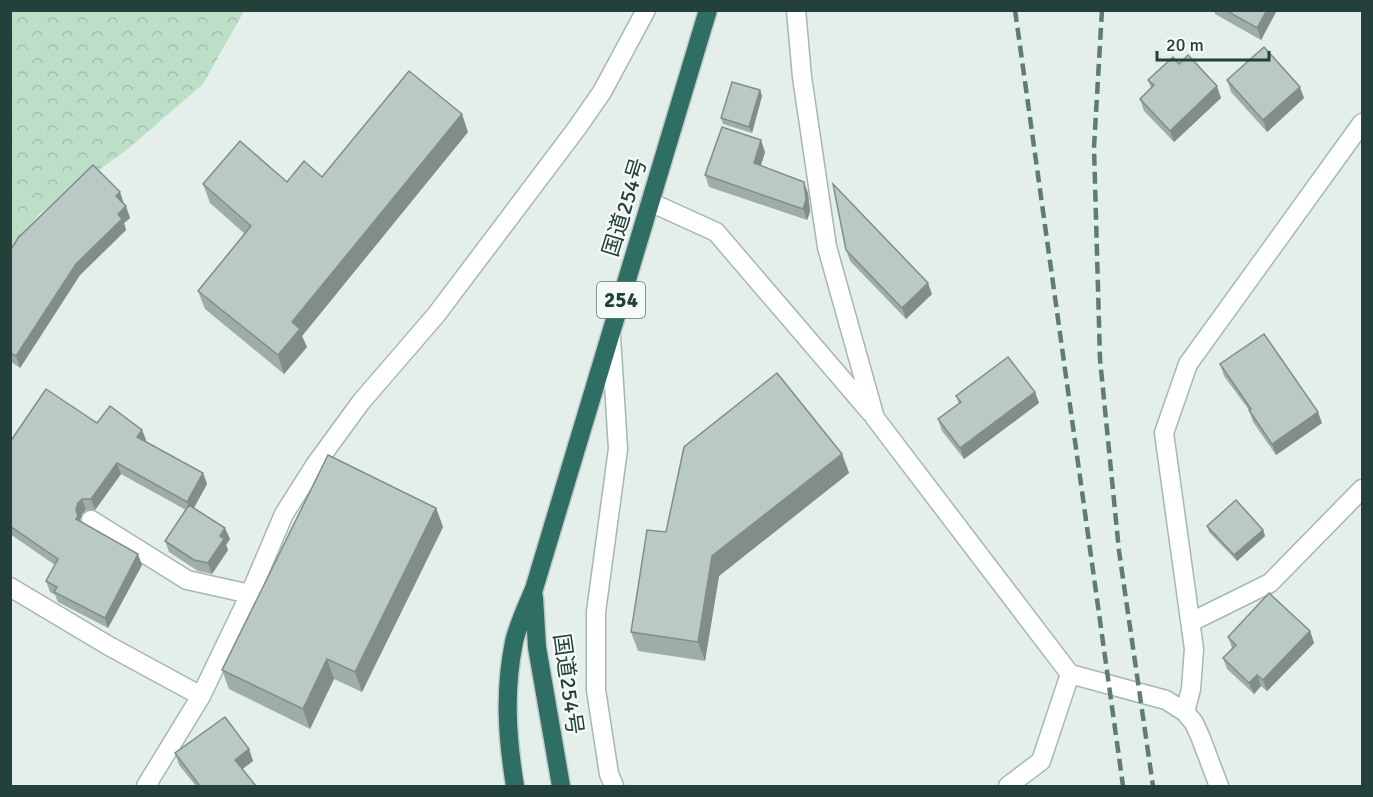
<svg xmlns="http://www.w3.org/2000/svg" width="1373" height="797" font-family="Signika,'Noto Sans JP',sans-serif">
  <defs>
    <pattern id="forest-crowns" width="20" height="18" patternUnits="userSpaceOnUse" patternTransform="scale(1.5)"><rect width="20" height="18" fill="#bddfc8"/><path d="M2 6a3 3 0 1 1 6 0M12 15a3 3 0 1 1 6 0" fill="none" stroke="#a2c1ad"/></pattern>
  </defs>
  <rect width="100%" height="100%" fill="#e4eeea"/>
  <!-- forest -->
  <path fill="url(#forest-crowns)" d="M 11,11 L 244,11 L 203,84 L 129,148 L 39,214 L 11,250 Z"/>
  <g fill="none" stroke-linecap="round" stroke-linejoin="round">
    <defs>
      <g id="lane">
        <path d="M 91,520 L 187,580 L 250,594"/>
        <path d="M 10,587 L 109,646 L 201,696"/>
        <path d="M 1191,622 L 1270,583 L 1362,489"/>
      </g>
      <g id="street">
        <path d="M 796,10 L 802,77 L 827,247 L 875,418 L 1070,674 L 1166,700 L 1185,712 L 1194,723 L 1200,736 L 1219,786"/>
        <path d="M 650,202 L 716,232 L 871,413"/>
        <path d="M 611,336 L 618,449 L 596,612 L 596,690 L 609,774 L 614,786"/>
        <path d="M 146,786 L 201,696 L 250,594 L 284,514 L 315,465 L 361,402 L 436,315 L 577,128 L 602,92 L 646,10"/>
        <path d="M 1008,786 L 1041,761 L 1070,674"/>
      </g>
      <path id="secondary" d="M 1185,712 L 1191,689 L 1194,649 L 1164,433 L 1188,364 L 1362,123"/>
      <g id="highway">
        <path d="M 534,597 L 537,647 L 561,786"/>
        <path d="M 515,786 C 507,737 504,691 514,642 C 518,624 527,606 534,589 L 708,10"/>
      </g>
    </defs>
    <!-- lane casing -->
    <use href="#lane" stroke="#a6b7b2" stroke-width="21"/>
    <!-- street casing -->
    <use href="#street" stroke="#a6b7b2" stroke-width="21"/>
    <!-- secondary casing -->
    <use href="#secondary" stroke="#a2bab3" stroke-width="21"/>
    <!-- highway casing -->
    <use href="#highway" stroke="#c1cac8" stroke-width="21"/>
    <!-- lane -->
    <use href="#lane" stroke="#fff" stroke-width="18"/>
    <!-- street -->
    <use href="#street" stroke="#fff" stroke-width="18"/>
    <!-- secondary -->
    <use href="#secondary" stroke="#fff" stroke-width="18"/>
    <!-- highway -->
    <use href="#highway" stroke="#2e6e63" stroke-width="18"/>
    <!-- rail -->
    <g stroke="#5e7c75" stroke-width="4.5" stroke-dasharray="12 6" stroke-linecap="butt">
      <path d="M 1015,10 L 1123,786"/>
      <path d="M 1102,10 L 1094,147 L 1100,359 L 1119,551 L 1153,786"/>
    </g>
  </g>
  <!-- wall -->
  <g fill="#9fada8">
    <path d="M 1214,10 L 1277,10 L 1261,40 L 1215,14 Z"/>
    <path d="M 1179,64 L 1221,98 L 1174,142 L 1144,111 L 1140,99 L 1151,88 L 1148,80 Z"/>
    <path d="M 1227,80 L 1304,98 L 1267,132 L 1231,92 Z"/>
    <path d="M 760,90 L 762,96 L 752,133 L 723,124 L 721,118 Z"/>
    <path d="M 468,132 L 302,336 L 307,347 L 284,374 L 205,309 L 198,291 L 245,234 L 210,203 L 203,184 L 287,182 L 322,177 Z"/>
    <path d="M 765,152 L 761,165 L 808,193 L 810,212 L 807,220 L 709,187 L 705,175 Z"/>
    <path d="M 124,204 L 130,218 L 124,223 L 126,230 L 80,275 L 20,368 L 10,361 L 10,251 Z"/>
    <path d="M 846,250 L 932,294 L 906,319 L 850,261 Z"/>
    <path d="M 1220,364 L 1322,423 L 1276,455 L 1253,422 L 1249,410 L 1224,376 Z"/>
    <path d="M 1035,392 L 1039,403 L 964,459 L 942,431 L 938,419 L 959,404 L 956,396 Z"/>
    <path d="M 142,430 L 146,440 L 145,441 L 203,473 L 207,484 L 194,508 L 230,539 L 226,545 L 228,550 L 212,574 L 198,571 L 169,552 L 165,541 L 186,510 L 121,474 L 95,510 L 86,510 L 82,514 L 80,520 L 80,522 L 142,565 L 108,628 L 58,602 L 55,595 L 50,592 L 46,581 L 55,565 L 10,534 L 10,442 Z"/>
    <path d="M 842,454 L 849,473 L 719,576 L 705,661 L 638,651 L 631,632 L 666,532 Z"/>
    <path d="M 436,508 L 443,527 L 362,692 L 334,679 L 310,729 L 229,689 L 222,670 Z"/>
    <path d="M 1207,526 L 1263,530 L 1265,536 L 1237,561 L 1209,532 Z"/>
    <path d="M 1310,631 L 1314,643 L 1267,691 L 1261,686 L 1254,694 L 1227,669 L 1223,658 L 1232,648 L 1228,637 Z"/>
    <path d="M 249,749 L 253,761 L 242,769 L 256,786 L 196,786 L 179,765 L 175,753 Z"/>
  </g>
  <!-- shaded-wall -->
  <g fill="#828d88">
    <path d="M 1267,10 L 1277,10 L 1261,40 L 1257,28 Z"/>
    <path d="M 1217,86 L 1221,98 L 1174,142 L 1170,131 Z"/>
    <path d="M 1300,87 L 1304,98 L 1267,132 L 1263,120 Z"/>
    <path d="M 760,90 L 762,96 L 752,133 L 749,127 Z"/>
    <path d="M 462,114 L 468,132 L 302,336 L 307,347 L 284,374 L 278,355 L 292,322 Z"/>
    <path d="M 761,140 L 765,152 L 758,174 L 754,163 Z"/>
    <path d="M 804,182 L 808,193 L 810,212 L 807,220 L 803,209 Z"/>
    <path d="M 120,192 L 124,204 L 120,208 L 116,196 Z"/>
    <path d="M 126,206 L 130,218 L 124,223 L 126,230 L 80,275 L 20,368 L 16,356 L 76,264 L 118,214 Z"/>
    <path d="M 928,283 L 932,294 L 906,319 L 902,308 Z"/>
    <path d="M 1035,392 L 1039,403 L 964,459 L 960,448 Z"/>
    <path d="M 1318,412 L 1322,423 L 1276,455 L 1272,444 Z"/>
    <path d="M 142,430 L 146,440 L 141,447 L 137,437 Z"/>
    <path d="M 842,454 L 849,473 L 719,576 L 705,661 L 698,642 L 712,556 Z"/>
    <path d="M 117,463 L 121,474 L 95,510 L 91,499 Z"/>
    <path d="M 203,473 L 207,484 L 191,513 L 187,502 Z"/>
    <path d="M 82,499 L 86,510 L 82,514 L 80,520 L 82,527 L 76,519 L 76,510 L 78,503 Z"/>
    <path d="M 436,508 L 443,527 L 362,692 L 355,672 Z"/>
    <path d="M 225,528 L 230,539 L 226,545 L 228,550 L 212,574 L 208,563 L 220,536 Z"/>
    <path d="M 1263,530 L 1265,536 L 1237,561 L 1234,555 Z"/>
    <path d="M 138,554 L 142,565 L 108,628 L 105,618 Z"/>
    <path d="M 1310,631 L 1314,643 L 1267,691 L 1263,680 Z"/>
    <path d="M 327,659 L 334,679 L 310,729 L 303,709 Z"/>
    <path d="M 1257,675 L 1261,686 L 1254,694 L 1249,683 Z"/>
    <path d="M 249,749 L 253,761 L 240,771 L 235,760 Z"/>
  </g>
  <!-- building -->
  <g fill="#b9c9c3" stroke="#828d88" stroke-width="1.5">
    <path d="M 1225,10 L 1267,10 L 1257,28 Z"/>
    <path d="M 1264,47 L 1300,87 L 1263,120 L 1227,80 Z"/>
    <path d="M 1188,55 L 1217,86 L 1170,131 L 1140,99 L 1154,85 L 1148,80 L 1173,57 L 1179,64 Z"/>
    <path d="M 409,71 L 462,114 L 292,322 L 300,329 L 278,355 L 198,291 L 251,226 L 203,184 L 240,141 L 287,182 L 304,161 L 322,177 Z"/>
    <path d="M 732,82 L 760,90 L 749,127 L 721,118 Z"/>
    <path d="M 722,127 L 761,140 L 754,163 L 804,182 L 806,200 L 803,209 L 705,175 Z"/>
    <path d="M 93,165 L 120,192 L 116,196 L 126,206 L 118,214 L 122,219 L 76,264 L 16,356 L 10,353 L 10,251 L 18,238 Z"/>
    <path d="M 833,184 L 928,283 L 902,308 L 846,250 Z"/>
    <path d="M 1264,334 L 1318,412 L 1272,444 L 1249,410 L 1251,409 L 1220,364 Z"/>
    <path d="M 1008,357 L 1035,392 L 960,448 L 938,419 L 961,402 L 956,396 Z"/>
    <path d="M 777,373 L 842,454 L 712,556 L 698,642 L 631,632 L 647,530 L 666,532 L 684,447 Z"/>
    <path d="M 46,389 L 97,423 L 110,406 L 142,430 L 137,437 L 203,473 L 187,502 L 117,463 L 91,499 L 82,499 L 78,503 L 76,510 L 78,516 L 76,519 L 138,554 L 105,618 L 54,592 L 57,587 L 46,581 L 58,559 L 10,526 L 10,442 Z"/>
    <path d="M 328,455 L 436,508 L 355,672 L 327,659 L 303,709 L 222,670 Z"/>
    <path d="M 1236,500 L 1263,530 L 1234,555 L 1207,526 Z"/>
    <path d="M 189,505 L 225,528 L 220,536 L 224,539 L 208,563 L 194,560 L 165,541 Z"/>
    <path d="M 1269,593 L 1310,631 L 1263,680 L 1257,675 L 1249,683 L 1223,658 L 1236,645 L 1228,637 Z"/>
    <path d="M 225,717 L 249,749 L 235,760 L 256,786 L 200,786 L 175,753 Z"/>
  </g>
  <g text-anchor="middle" stroke-width="4.5" stroke-linejoin="round" paint-order="stroke">
    <!-- shield labels -->
    <rect fill="#f5faf8" stroke="#627873" stroke-width="1.5" x="597" y="282" width="48" height="36" rx="4.5"/>
    <g font-size="21" font-weight="bold" fill="#23413a">
      <text x="621" y="307">254</text>
    </g>
    <!-- street labels -->
    <g font-size="22" fill="#23413a" stroke="#f5faf8">
      <text transform="translate(624 207) rotate(-73)" y="8">国道254号</text>
      <text transform="translate(569 684) rotate(82)" y="8">国道254号</text>
    </g>
  </g>
  <!-- border -->
  <rect width="1373" height="797" fill="none" stroke="#23413a" stroke-width="24"/>
  <!-- scale -->
  <path d="M1157 51v9h112v-9" fill="none" stroke="#23413a" stroke-width="3"/>
  <text x="1166" y="51" font-size="18" fill="#23413a" stroke="#f5faf8" stroke-width="4.5" paint-order="stroke">20 m</text>
</svg>
